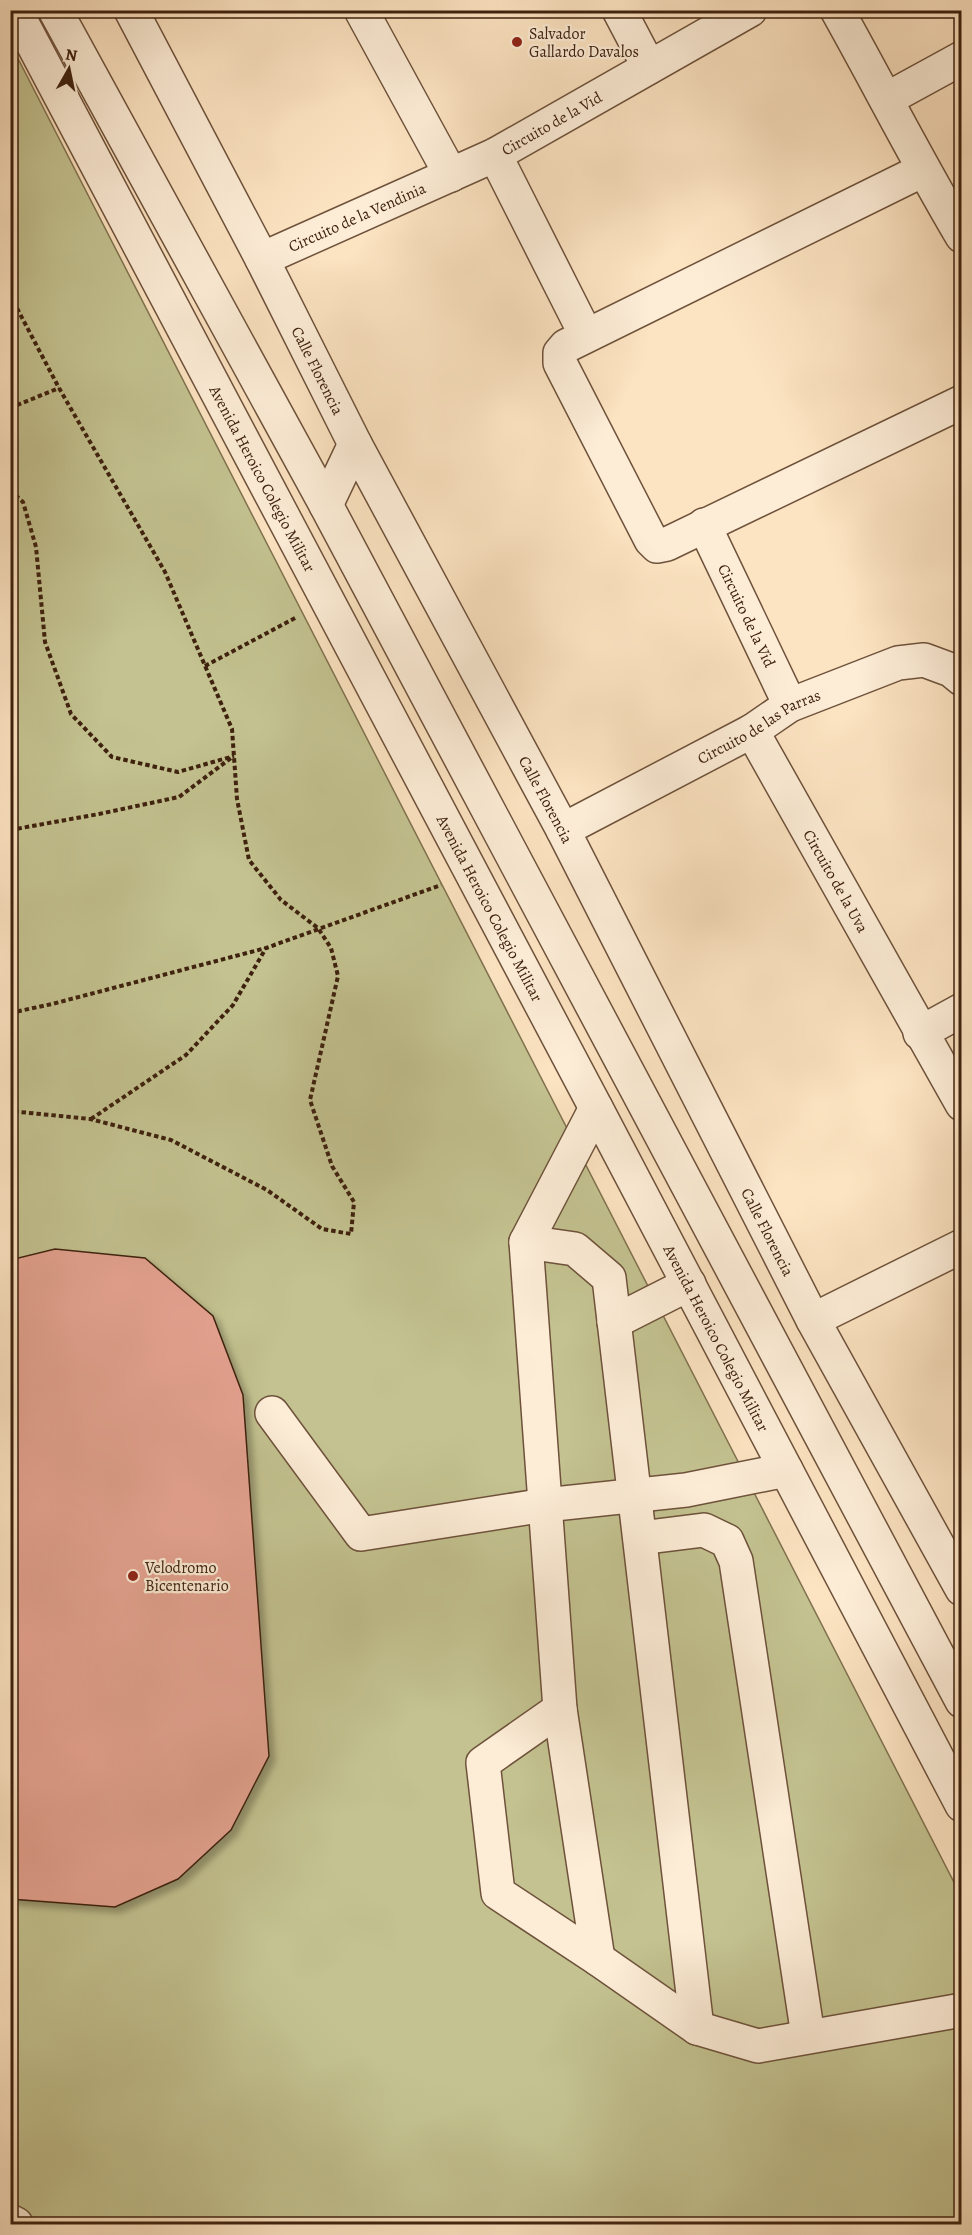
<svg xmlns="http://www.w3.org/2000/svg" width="972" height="2235" font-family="Alegreya,serif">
  <defs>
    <filter id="shadow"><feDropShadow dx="5.5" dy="5.5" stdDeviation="3" flood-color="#0004"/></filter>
  </defs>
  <rect width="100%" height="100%" fill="#fce3c1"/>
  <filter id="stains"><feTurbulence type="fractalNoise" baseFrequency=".00333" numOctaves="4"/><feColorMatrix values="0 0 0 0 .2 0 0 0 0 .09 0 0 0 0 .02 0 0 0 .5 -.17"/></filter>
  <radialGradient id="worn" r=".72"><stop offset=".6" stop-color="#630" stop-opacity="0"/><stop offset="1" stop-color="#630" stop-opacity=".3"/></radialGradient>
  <!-- green -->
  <path fill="#c3c290" stroke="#80724f" stroke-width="1.5" d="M 10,43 L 961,1896 L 961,2224 L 11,2223 Z"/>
  <!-- building -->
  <path fill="#e4a290" stroke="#3e210e" stroke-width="1.5" filter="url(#shadow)" d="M 55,1249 L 145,1258 L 213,1316 L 243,1395 L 269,1756 L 231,1830 L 178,1879 L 115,1907 L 10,1899 L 10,1260 Z"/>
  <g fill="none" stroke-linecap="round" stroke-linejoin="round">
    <defs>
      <g id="minor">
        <path id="s1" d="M 15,10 L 596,1108 L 962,1805"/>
        <path d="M 55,10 L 326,505 L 962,1701"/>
        <path id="s2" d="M 131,10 L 262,259 L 355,444 L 563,830 L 813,1320 L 962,1589"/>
        <path d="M 361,10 L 451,175"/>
        <path d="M 619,10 L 649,67"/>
        <path d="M 837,10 C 879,85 918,162 962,236"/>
        <path d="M 887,99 L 962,58"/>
        <path d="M 495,155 L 586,335"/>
        <path d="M 923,170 L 566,346 L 560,353 L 560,363 L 651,540 L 657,546 L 667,544 L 962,402"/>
        <path id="s3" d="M 262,259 L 495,155 L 750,10"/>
        <path d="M 326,505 L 355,444"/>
        <path id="s4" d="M 704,525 L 790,705"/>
        <path id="s5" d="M 752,731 L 962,1104"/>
        <path id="s6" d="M 563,830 L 752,731 L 790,705 L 898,663 L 924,660 L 951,670 L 962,679"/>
        <path d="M 920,1033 L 962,1010"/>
        <path d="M 596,1108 L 526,1242 L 560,1709 L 598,1959"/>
        <path d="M 526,1242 L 575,1249 L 609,1278 L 697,2028"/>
        <path d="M 813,1320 L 962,1246"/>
        <path d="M 614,1322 L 689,1284"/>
        <path d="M 272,1413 L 361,1534 L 545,1505 L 686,1490 L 786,1470"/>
        <path d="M 640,1538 L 704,1530 L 727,1541 L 736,1561 L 808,2036"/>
        <path d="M 560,1709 L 483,1763 L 498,1893 L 598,1959 L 697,2028 L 758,2046 L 962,2010"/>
        <path d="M 10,2221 L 16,2224"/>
      </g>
    </defs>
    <!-- minor casing -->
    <use href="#minor" stroke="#6e523b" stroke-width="36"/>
    <!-- path -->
    <g stroke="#3e210e" stroke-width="4" stroke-dasharray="4.5 3" stroke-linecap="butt">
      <path d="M 10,295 L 59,388 L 165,572 L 232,729 L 237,799 L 249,860 L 281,900 L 318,928 L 331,948 L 338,976 L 310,1100 L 332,1166 L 354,1202 L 351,1234 L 322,1229 L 267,1190 L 171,1140 L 90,1119 L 10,1111"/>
      <path d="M 10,408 L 59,388"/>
      <path d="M 10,490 L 23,502 L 36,547 L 45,642 L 71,714 L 112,757 L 178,772 L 234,756"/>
      <path d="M 205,666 L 297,617"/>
      <path d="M 10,830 L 99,814 L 179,797 L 231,758"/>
      <path d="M 10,1013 L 52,1004 L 266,948 L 441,885"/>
      <path d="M 91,1119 L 186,1055 L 233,1005 L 266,948"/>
    </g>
    <!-- minor -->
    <use href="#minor" stroke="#fdedd7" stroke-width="33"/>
  </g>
  <!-- markers -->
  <g fill="#8f2418" stroke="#fdedd7" stroke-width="2">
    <circle cx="517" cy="42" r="6"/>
    <circle cx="133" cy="1576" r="6"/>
  </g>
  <g text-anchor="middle" stroke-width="4.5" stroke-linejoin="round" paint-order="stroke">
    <!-- poi labels -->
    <g font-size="16" fill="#3e210e" stroke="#fdedd7" text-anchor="start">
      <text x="529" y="39">Salvador<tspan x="529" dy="18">Gallardo Davalos</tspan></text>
      <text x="145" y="1573">Velodromo<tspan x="145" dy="18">Bicentenario</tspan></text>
    </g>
    <!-- street labels -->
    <g font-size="16" fill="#3e210e" stroke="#fdedd7">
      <text dy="6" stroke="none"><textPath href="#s3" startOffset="320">Circuito de la Vid</textPath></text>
      <text dy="6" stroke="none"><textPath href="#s3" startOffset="104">Circuito de la Vendinia</textPath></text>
      <text dy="6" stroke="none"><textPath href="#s2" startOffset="406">Calle Florencia</textPath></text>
      <text dy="6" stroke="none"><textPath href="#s1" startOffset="530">Avenida Heroico Colegio Militar</textPath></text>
      <text dy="6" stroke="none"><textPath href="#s4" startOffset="100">Circuito de la Vid</textPath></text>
      <text dy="6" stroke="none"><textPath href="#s6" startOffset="222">Circuito de las Parras</textPath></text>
      <text dy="6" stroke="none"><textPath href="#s2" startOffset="892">Calle Florencia</textPath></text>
      <text dy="6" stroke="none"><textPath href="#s5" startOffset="172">Circuito de la Uva</textPath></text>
      <text dy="6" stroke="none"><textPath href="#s1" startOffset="1016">Avenida Heroico Colegio Militar</textPath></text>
      <text dy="6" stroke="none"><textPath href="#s2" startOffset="1378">Calle Florencia</textPath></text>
      <text dy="6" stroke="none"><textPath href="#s1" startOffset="1502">Avenida Heroico Colegio Militar</textPath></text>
    </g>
  </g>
  <!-- margin -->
  <rect width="972" height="2235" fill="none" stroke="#fce3c1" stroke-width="36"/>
  <rect x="12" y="12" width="948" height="2211" fill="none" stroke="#3e210e" stroke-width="3"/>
  <rect x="18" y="18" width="936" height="2199" fill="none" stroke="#3e210e" stroke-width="1.5"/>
  <!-- north arrow -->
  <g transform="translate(69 69) rotate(9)" stroke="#fdedd7" stroke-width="4.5" paint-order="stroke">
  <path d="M0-4.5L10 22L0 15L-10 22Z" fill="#3e210e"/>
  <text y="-9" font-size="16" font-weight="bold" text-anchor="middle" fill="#3e210e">N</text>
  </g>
  <rect width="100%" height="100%" filter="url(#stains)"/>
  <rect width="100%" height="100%" fill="url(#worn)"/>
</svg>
